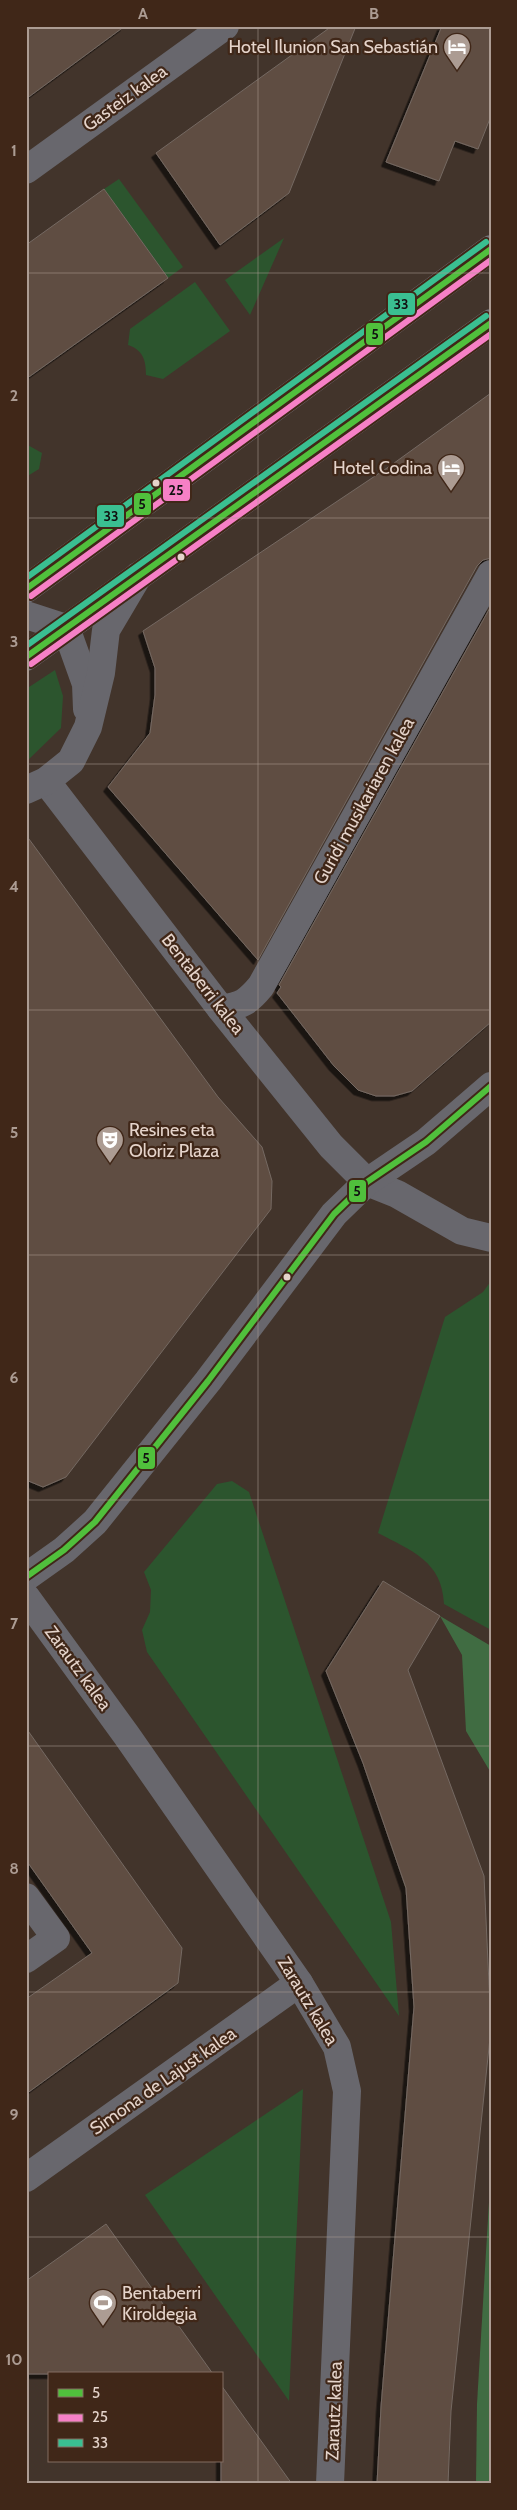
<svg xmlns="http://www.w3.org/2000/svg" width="517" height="2510" font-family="Cabin,sans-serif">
  <defs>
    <filter id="shadow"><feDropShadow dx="-4.5" dy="4.5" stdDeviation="0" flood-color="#0009"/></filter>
  </defs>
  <rect width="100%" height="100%" fill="#42342b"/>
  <!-- green -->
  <g fill="#2c552e">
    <path d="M 119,179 L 183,267 L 168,278 L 104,189 Z"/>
    <path d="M 284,238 L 250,315 L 225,280 Z"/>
    <path d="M 195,282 L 230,331 L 163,379 L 146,375 C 146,360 143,350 128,345 L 130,329 Z"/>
    <path d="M 26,444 L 42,453 L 39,469 L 26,477 Z"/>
    <path d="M 55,670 L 63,696 L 61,728 L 26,762 L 26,689 Z"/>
    <path d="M 491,1281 L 491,1630 L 444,1604 C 442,1561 412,1551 378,1533 L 445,1317 L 483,1292 Z"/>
    <path d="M 232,1481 L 249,1492 L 391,1922 L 399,2016 L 147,1652 L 142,1630 L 150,1612 L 151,1590 L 144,1572 L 217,1484 Z"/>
    <path d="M 303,2089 L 289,2401 L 145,2195 Z"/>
  </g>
  <!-- forest -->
  <g fill="#406c42">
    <path d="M 440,1616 L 491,1646 L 491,1773 L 466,1731 L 462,1655 Z"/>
    <path d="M 491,2168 L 491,2484 L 476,2484 L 477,2404 Z"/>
  </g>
  <!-- building -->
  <g fill="#5e4d42" stroke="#756962" filter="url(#shadow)">
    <path d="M 26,26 L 125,26 L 26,99 Z"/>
    <path d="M 332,26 L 356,26 L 289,193 L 220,245 L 156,153 Z"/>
    <path d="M 442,26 L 491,26 L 491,116 L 478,149 L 455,141 L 439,181 L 386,162 Z"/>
    <path d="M 104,189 L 168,278 L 26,379 L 26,245 Z"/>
    <path d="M 491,393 L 491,558 L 483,560 L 477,566 L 258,960 L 108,787 L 150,733 L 155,695 L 155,668 L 143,631 L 390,466 Z"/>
    <path d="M 491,606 L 491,1022 L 412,1091 L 394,1096 L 376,1096 L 358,1090 L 334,1066 L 277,993 L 281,987 L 279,985 Z"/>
    <path d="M 26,835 L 218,1097 L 262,1147 L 272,1181 L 271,1209 L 66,1477 L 43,1487 L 26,1480 Z"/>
    <path d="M 383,1581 L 440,1616 L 408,1670 L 484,1876 L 491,2028 L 451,2411 L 448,2484 L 377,2484 L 381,2407 L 414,2007 L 406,1888 L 363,1763 L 326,1671 Z"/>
    <path d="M 26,1728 L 182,1948 L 178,1983 L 26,2094 L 26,1999 L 92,1953 L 26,1860 Z"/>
    <path d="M 106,2224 L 213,2374 L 26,2374 L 26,2281 Z"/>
    <path d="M 221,2385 L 292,2484 L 221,2484 Z"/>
  </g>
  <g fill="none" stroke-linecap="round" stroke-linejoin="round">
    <!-- street -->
    <g stroke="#68676d" stroke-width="28">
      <path d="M 26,170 L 225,26"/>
      <path d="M 26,615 L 66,628 L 86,684 L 87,709"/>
      <path d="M 46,781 L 221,1009 L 331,1146 L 367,1182 L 397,1194 L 462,1231 L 491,1238"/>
      <path d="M 26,790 L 46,781 L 71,761 L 88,727 L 101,673 L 106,630 L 138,576"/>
      <path d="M 221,1009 C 242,1005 247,1003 261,986 L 491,574"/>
      <path d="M 26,1577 L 64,1550 L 95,1522 L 208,1381 L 334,1214 L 367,1182 L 426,1142 L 491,1086"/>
      <path d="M 26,1597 L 127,1736 L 299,1983 L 337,2047 L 347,2091 L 330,2484"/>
      <path d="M 26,1897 L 56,1938 L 26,1959"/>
      <path d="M 26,2178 L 299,1983"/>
    </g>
    <!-- secondary -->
    <g stroke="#727179" stroke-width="28">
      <path d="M 26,589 L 491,249"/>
      <path d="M 26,657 L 491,323"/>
    </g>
    <defs>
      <g id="bus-1">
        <path d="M 26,589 L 491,249"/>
        <path d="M 26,657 L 491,323"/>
        <path d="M 26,1577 L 64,1550 L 95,1522 L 208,1381 L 334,1214 L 367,1182 L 426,1142 L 491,1086"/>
      </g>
      <g id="bus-2">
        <path d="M 31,596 L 491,260"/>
        <path d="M 31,664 L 491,334"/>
      </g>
      <g id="bus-3">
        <path d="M 26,578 L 486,242"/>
        <path d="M 26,646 L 486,316"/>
      </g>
    </defs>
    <!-- bus-1 casing -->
    <use href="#bus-1" stroke="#402718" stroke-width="10"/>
    <!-- bus-2 casing -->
    <use href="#bus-2" stroke="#402718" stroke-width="10"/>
    <!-- bus-3 casing -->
    <use href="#bus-3" stroke="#402718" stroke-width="10"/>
    <!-- bus-1 -->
    <use href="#bus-1" stroke="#50c03c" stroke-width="6"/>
    <!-- bus-2 -->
    <use href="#bus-2" stroke="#f680c6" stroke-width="6"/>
    <!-- bus-3 -->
    <use href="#bus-3" stroke="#3abf91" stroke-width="6"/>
  </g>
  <!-- grid -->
  <path fill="none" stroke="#ac9c93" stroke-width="1" stroke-opacity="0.55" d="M 258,26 L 258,2484M 26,273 L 491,273M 26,518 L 491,518M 26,764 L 491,764M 26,1010 L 491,1010M 26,1255 L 491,1255M 26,1500 L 491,1500M 26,1746 L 491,1746M 26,1992 L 491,1992M 26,2237 L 491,2237"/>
  <!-- icons -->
  <defs>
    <symbol id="hotel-pin" viewBox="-11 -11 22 30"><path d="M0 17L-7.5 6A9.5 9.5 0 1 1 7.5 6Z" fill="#ac9c93" stroke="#402718"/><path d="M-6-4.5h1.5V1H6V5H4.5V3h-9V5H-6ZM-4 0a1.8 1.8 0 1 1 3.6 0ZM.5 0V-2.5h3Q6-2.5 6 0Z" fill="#fff"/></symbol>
    <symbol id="theatre-pin" viewBox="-11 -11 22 30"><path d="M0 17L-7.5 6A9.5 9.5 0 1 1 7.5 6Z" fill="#ac9c93" stroke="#402718"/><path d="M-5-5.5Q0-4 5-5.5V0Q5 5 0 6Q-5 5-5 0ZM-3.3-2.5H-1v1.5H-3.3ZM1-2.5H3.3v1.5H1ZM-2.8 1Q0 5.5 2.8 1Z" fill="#fff"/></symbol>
    <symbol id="stadium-pin" viewBox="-11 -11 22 30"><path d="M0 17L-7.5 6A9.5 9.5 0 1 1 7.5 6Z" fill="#ac9c93" stroke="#402718"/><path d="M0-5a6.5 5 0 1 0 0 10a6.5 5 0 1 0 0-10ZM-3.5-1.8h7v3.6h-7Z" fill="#fff"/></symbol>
  </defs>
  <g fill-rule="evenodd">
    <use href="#hotel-pin" x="441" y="31" width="32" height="43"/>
    <use href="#hotel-pin" x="435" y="452" width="32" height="43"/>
    <use href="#theatre-pin" x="94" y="1124" width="32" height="43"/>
    <use href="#stadium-pin" x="87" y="2287" width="32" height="43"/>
  </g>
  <!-- markers -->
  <g fill="#e5d4cb" stroke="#402718" stroke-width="2">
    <circle cx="156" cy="483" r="4.5"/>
    <circle cx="181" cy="557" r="4.5"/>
    <circle cx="287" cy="1277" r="4.5"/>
  </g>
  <g text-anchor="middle" stroke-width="4.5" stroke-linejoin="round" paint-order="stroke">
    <!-- poi labels -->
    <g font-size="18" fill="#e5d4cb" stroke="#402718" text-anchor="end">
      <text x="438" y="53">Hotel Ilunion San Sebastián</text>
      <text x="432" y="474">Hotel Codina</text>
      <text x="129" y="1136" text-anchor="start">Resines eta<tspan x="129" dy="21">Oloriz Plaza</tspan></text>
      <text x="122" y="2299" text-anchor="start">Bentaberri<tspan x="122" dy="21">Kiroldegia</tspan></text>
    </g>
    <!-- street labels -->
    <g font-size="18" fill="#e5d4cb" stroke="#402718">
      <text transform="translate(125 98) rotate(-36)" y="6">Gasteiz kalea</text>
      <text transform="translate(364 801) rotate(-61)" y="6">Guridi musikariaren kalea</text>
      <text transform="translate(203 984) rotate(52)" y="6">Bentaberri kalea</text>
      <text transform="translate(78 1668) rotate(54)" y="6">Zarautz kalea</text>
      <text transform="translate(308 2001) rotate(59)" y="6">Zarautz kalea</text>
      <text transform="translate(163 2081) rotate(-35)" y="6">Simona de Lajust kalea</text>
      <text transform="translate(334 2411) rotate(-88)" y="6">Zarautz kalea</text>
    </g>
  </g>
  <g stroke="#402718" stroke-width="2">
    <rect x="387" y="292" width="29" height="24" rx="5" fill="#3abf91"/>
    <rect x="365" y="322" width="19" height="24" rx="5" fill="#50c03c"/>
    <rect x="162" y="478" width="29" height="24" rx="5" fill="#f680c6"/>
    <rect x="133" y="492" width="19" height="24" rx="5" fill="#50c03c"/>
    <rect x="96" y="504" width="29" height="24" rx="5" fill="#3abf91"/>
    <rect x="348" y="1179" width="19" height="24" rx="5" fill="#50c03c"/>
    <rect x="137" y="1446" width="19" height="24" rx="5" fill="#50c03c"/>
  </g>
  <g font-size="14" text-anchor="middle" font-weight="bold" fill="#111">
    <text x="401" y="309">33</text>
    <text x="375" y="339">5</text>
    <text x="176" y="495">25</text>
    <text x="142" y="509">5</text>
    <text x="111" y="521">33</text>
    <text x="357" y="1196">5</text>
    <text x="146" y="1463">5</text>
  </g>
  <!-- border -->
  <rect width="517" height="2510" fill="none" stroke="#402718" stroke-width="55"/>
  <!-- legend -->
  <rect x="48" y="2372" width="175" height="90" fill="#402718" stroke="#826c60"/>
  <rect x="58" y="2389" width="25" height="8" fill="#50c03c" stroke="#826c60"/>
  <text x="92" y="2398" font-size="15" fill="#e5d4cb">5</text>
  <rect x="58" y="2414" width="25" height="8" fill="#f680c6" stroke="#826c60"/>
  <text x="92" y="2422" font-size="15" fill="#e5d4cb">25</text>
  <rect x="58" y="2439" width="25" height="8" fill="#3abf91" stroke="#826c60"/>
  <text x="92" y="2448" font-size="15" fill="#e5d4cb">33</text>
  <rect x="28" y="28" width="462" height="2454" fill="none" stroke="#ac9c93" stroke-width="2"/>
  <g font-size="16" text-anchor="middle" font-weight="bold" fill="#ac9c93">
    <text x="143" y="19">A</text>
    <text x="374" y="19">B</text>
    <text x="14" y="156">1</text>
    <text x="14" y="401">2</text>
    <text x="14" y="647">3</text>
    <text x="14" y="892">4</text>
    <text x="14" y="1138">5</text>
    <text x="14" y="1383">6</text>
    <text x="14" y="1629">7</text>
    <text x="14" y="1874">8</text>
    <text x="14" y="2120">9</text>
    <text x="14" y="2365">10</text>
  </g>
</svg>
